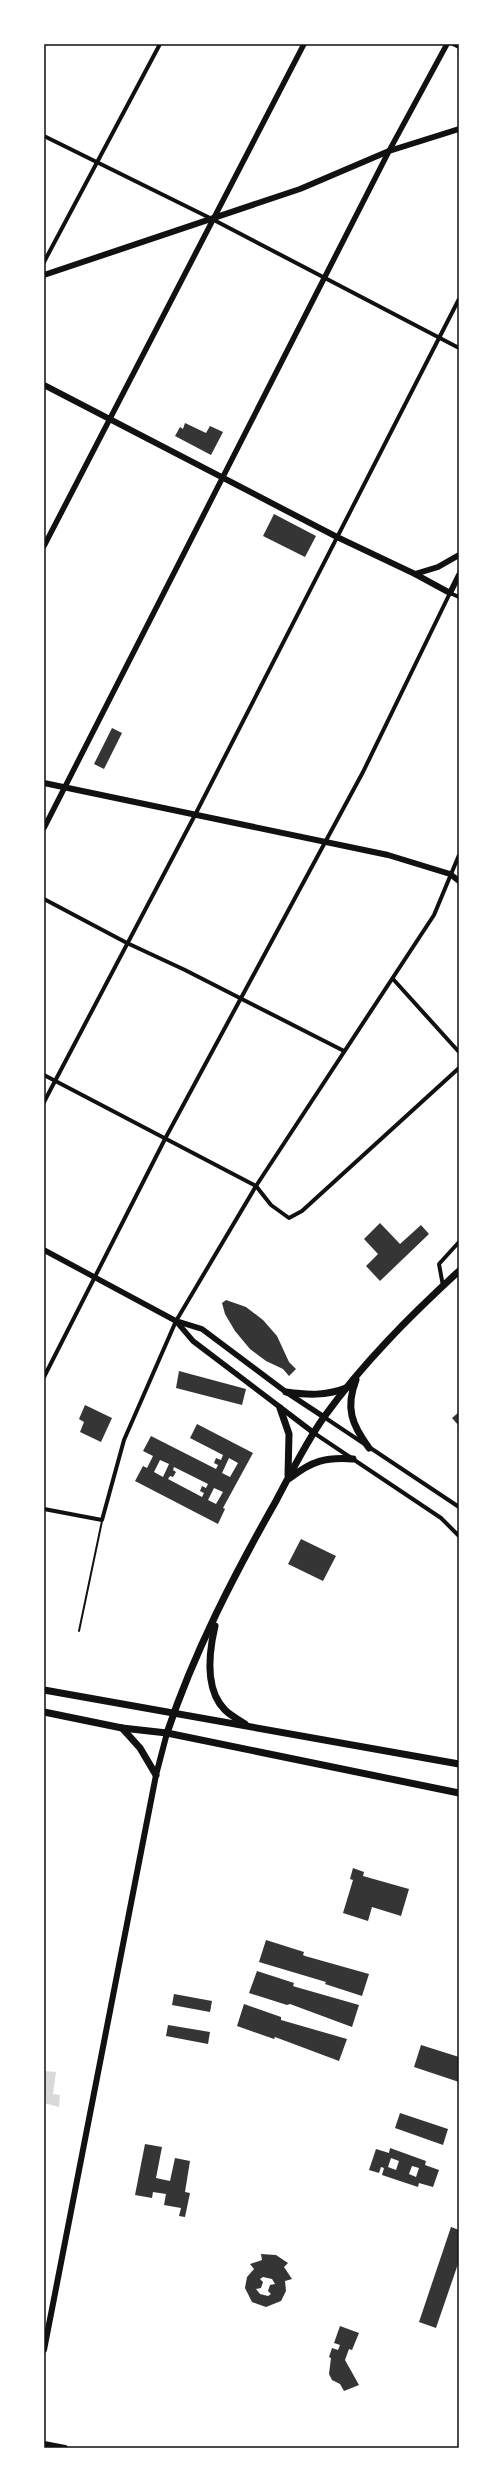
<svg xmlns="http://www.w3.org/2000/svg" width="503" height="2492" font-family="'Fira Sans',sans-serif">
  <rect width="100%" height="100%" fill="#fff"/>
  <!-- water -->
  <path fill="#d9d9d9" d="M 44,2071 L 56,2072 L 53,2094 L 60,2095 L 59,2107 L 44,2103 Z"/>
  <!-- building -->
  <g fill="#353535" fill-rule="evenodd">
    <path d="M 185,423 L 206,433 L 210,426 L 223,432 L 211,455 L 175,436 L 180,427 L 183,429 Z"/>
    <path d="M 274,514 L 316,536 L 305,557 L 263,536 Z"/>
    <path d="M 112,728 L 122,733 L 104,769 L 94,764 Z"/>
    <path d="M 380,1223 L 400,1244 L 421,1225 L 429,1234 L 380,1281 L 366,1266 L 378,1254 L 364,1239 Z"/>
    <path d="M 226,1300 L 246,1307 L 263,1320 L 277,1336 L 289,1362 L 296,1369 L 289,1376 L 283,1369 L 266,1361 L 250,1349 L 235,1331 L 225,1314 L 222,1303 Z"/>
    <path d="M 179,1371 L 246,1389 L 242,1405 L 176,1388 Z"/>
    <path d="M 85,1405 L 112,1418 L 101,1442 L 80,1432 L 84,1422 L 79,1419 Z"/>
    <path d="M 459,1412 L 459,1426 L 452,1418 Z"/>
    <path d="M 197,1424 L 253,1453 L 223,1508 L 225,1509 L 218,1524 L 135,1481 L 143,1466 L 147,1468 L 153,1456 L 143,1451 L 151,1436 L 216,1469 L 218,1465 L 214,1463 L 216,1458 L 221,1460 L 223,1455 L 190,1438 ZM 229,1458 L 238,1463 L 230,1477 L 222,1473 ZM 160,1460 L 169,1464 L 163,1477 L 154,1472 ZM 174,1467 L 208,1484 L 206,1488 L 202,1486 L 200,1491 L 204,1493 L 202,1497 L 168,1479 L 170,1476 L 173,1477 L 176,1472 L 173,1470 ZM 214,1488 L 223,1492 L 216,1504 L 208,1500 Z"/>
    <path d="M 301,1539 L 336,1556 L 323,1581 L 288,1564 Z"/>
    <path d="M 353,1868 L 364,1872 L 363,1876 L 409,1889 L 401,1916 L 372,1907 L 368,1921 L 343,1913 L 353,1880 L 350,1879 Z"/>
    <path d="M 266,1940 L 304,1952 L 303,1955 L 305,1956 L 369,1974 L 362,1996 L 325,1984 L 326,1982 L 259,1962 Z"/>
    <path d="M 257,1971 L 294,1983 L 293,1986 L 296,1987 L 359,2005 L 352,2027 L 290,2004 L 287,2005 L 249,1993 Z"/>
    <path d="M 174,1994 L 212,2001 L 210,2012 L 172,2005 Z"/>
    <path d="M 244,2004 L 281,2017 L 281,2020 L 347,2039 L 339,2061 L 275,2037 L 274,2039 L 237,2026 Z"/>
    <path d="M 168,2025 L 210,2032 L 208,2044 L 166,2036 Z"/>
    <path d="M 421,2045 L 459,2057 L 459,2082 L 414,2067 Z"/>
    <path d="M 400,2113 L 448,2129 L 443,2145 L 395,2128 Z"/>
    <path d="M 145,2144 L 162,2147 L 156,2178 L 170,2181 L 175,2158 L 190,2161 L 185,2192 L 190,2193 L 185,2217 L 179,2216 L 181,2208 L 164,2205 L 166,2194 L 153,2192 L 152,2198 L 135,2195 Z"/>
    <path d="M 390,2148 L 426,2161 L 425,2165 L 439,2170 L 433,2187 L 419,2183 L 418,2187 L 382,2175 L 384,2168 L 381,2167 L 379,2173 L 369,2170 L 376,2149 L 389,2153 ZM 391,2158 L 399,2161 L 396,2170 L 388,2167 ZM 412,2166 L 419,2168 L 416,2177 L 409,2174 Z"/>
    <path d="M 451,2227 L 459,2230 L 459,2261 L 436,2328 L 419,2322 Z"/>
    <path d="M 261,2254 L 276,2255 L 288,2263 L 284,2267 L 292,2279 L 285,2281 L 286,2291 L 281,2301 L 266,2307 L 252,2302 L 245,2288 L 247,2277 L 254,2269 L 250,2264 L 262,2260 ZM 263,2277 L 272,2279 L 275,2284 L 270,2285 L 268,2291 L 271,2294 L 268,2296 L 260,2294 L 256,2289 L 261,2288 L 263,2282 L 260,2279 Z"/>
    <path d="M 340,2326 L 359,2333 L 352,2350 L 349,2349 L 345,2360 L 359,2385 L 344,2391 L 340,2384 L 332,2380 L 329,2374 L 331,2358 L 329,2357 L 332,2348 L 338,2350 L 340,2345 L 334,2343 Z"/>
  </g>
  <g fill="none" stroke-linecap="round" stroke-linejoin="round">
    <!-- service -->
    <path stroke="#111" stroke-width="2" d="M 79,1631 L 102,1521"/>
    <!-- minor -->
    <g stroke="#111" stroke-width="4">
      <path d="M 453,44 L 459,47"/>
      <path d="M 44,136 L 212,219 L 459,348"/>
      <path d="M 44,262 L 160,44"/>
      <path d="M 44,899 L 127,943 L 185,970 L 344,1051"/>
      <path d="M 393,979 L 459,1052"/>
      <path d="M 44,1075 L 256,1186 L 271,1205 L 289,1218 L 302,1211 L 459,1068"/>
      <path d="M 44,1102 L 195,815 L 459,299"/>
      <path d="M 443,1286 L 439,1264 L 459,1242"/>
      <path d="M 44,1377 L 166,1137 L 363,772 L 450,593 L 459,597"/>
      <path d="M 324,1417 L 459,1507"/>
      <path d="M 314,1433 L 441,1518 L 459,1536"/>
      <path d="M 44,1509 L 102,1520 L 124,1440 L 176,1321 L 256,1186 L 434,915 L 459,855"/>
    </g>
    <!-- tertiary -->
    <g stroke="#111" stroke-width="5.5">
      <path d="M 44,546 L 304,44"/>
      <path d="M 44,828 L 389,151 L 447,44"/>
      <path d="M 44,1250 L 176,1321 L 202,1329 L 286,1392 L 324,1417"/>
      <path d="M 176,1321 L 193,1341 L 314,1433"/>
    </g>
    <!-- secondary -->
    <g stroke="#111" stroke-width="6">
      <path d="M 44,275 L 300,189 L 389,151 L 459,129"/>
      <path d="M 44,385 L 337,537 L 415,574 L 450,593 L 459,575"/>
      <path d="M 415,574 L 438,567 L 459,555"/>
      <path d="M 44,783 L 388,855 L 450,874 L 459,881"/>
      <path d="M 44,2350 L 156,1775 L 167,1733"/>
      <path d="M 44,2444 L 65,2448"/>
    </g>
    <!-- trunk -->
    <g stroke="#111" stroke-width="7">
      <path d="M 356,1380 C 345,1408 352,1425 369,1448"/>
      <path d="M 286,1392 C 307,1395 326,1396 346,1388"/>
      <path d="M 280,1408 L 289,1434 L 288,1475"/>
      <path d="M 290,1478 C 312,1461 325,1457 353,1459"/>
      <path d="M 215,1626 C 209,1652 204,1689 225,1710 C 230,1715 239,1720 245,1724"/>
      <path d="M 44,1690 L 459,1764"/>
      <path d="M 44,1712 L 122,1728 L 167,1733 L 459,1793"/>
      <path d="M 122,1728 L 140,1748 L 156,1775"/>
      <path d="M 167,1733 C 194,1652 234,1575 276,1501 C 291,1473 305,1444 324,1417 C 363,1363 410,1316 459,1271"/>
    </g>
  </g>
  <!-- border -->
  <rect width="503" height="2492" fill="none" stroke="#ffffff" stroke-width="90"/>
  <rect x="45" y="45" width="413" height="2402" fill="none" stroke="#111" stroke-width="1.5"/>
</svg>
